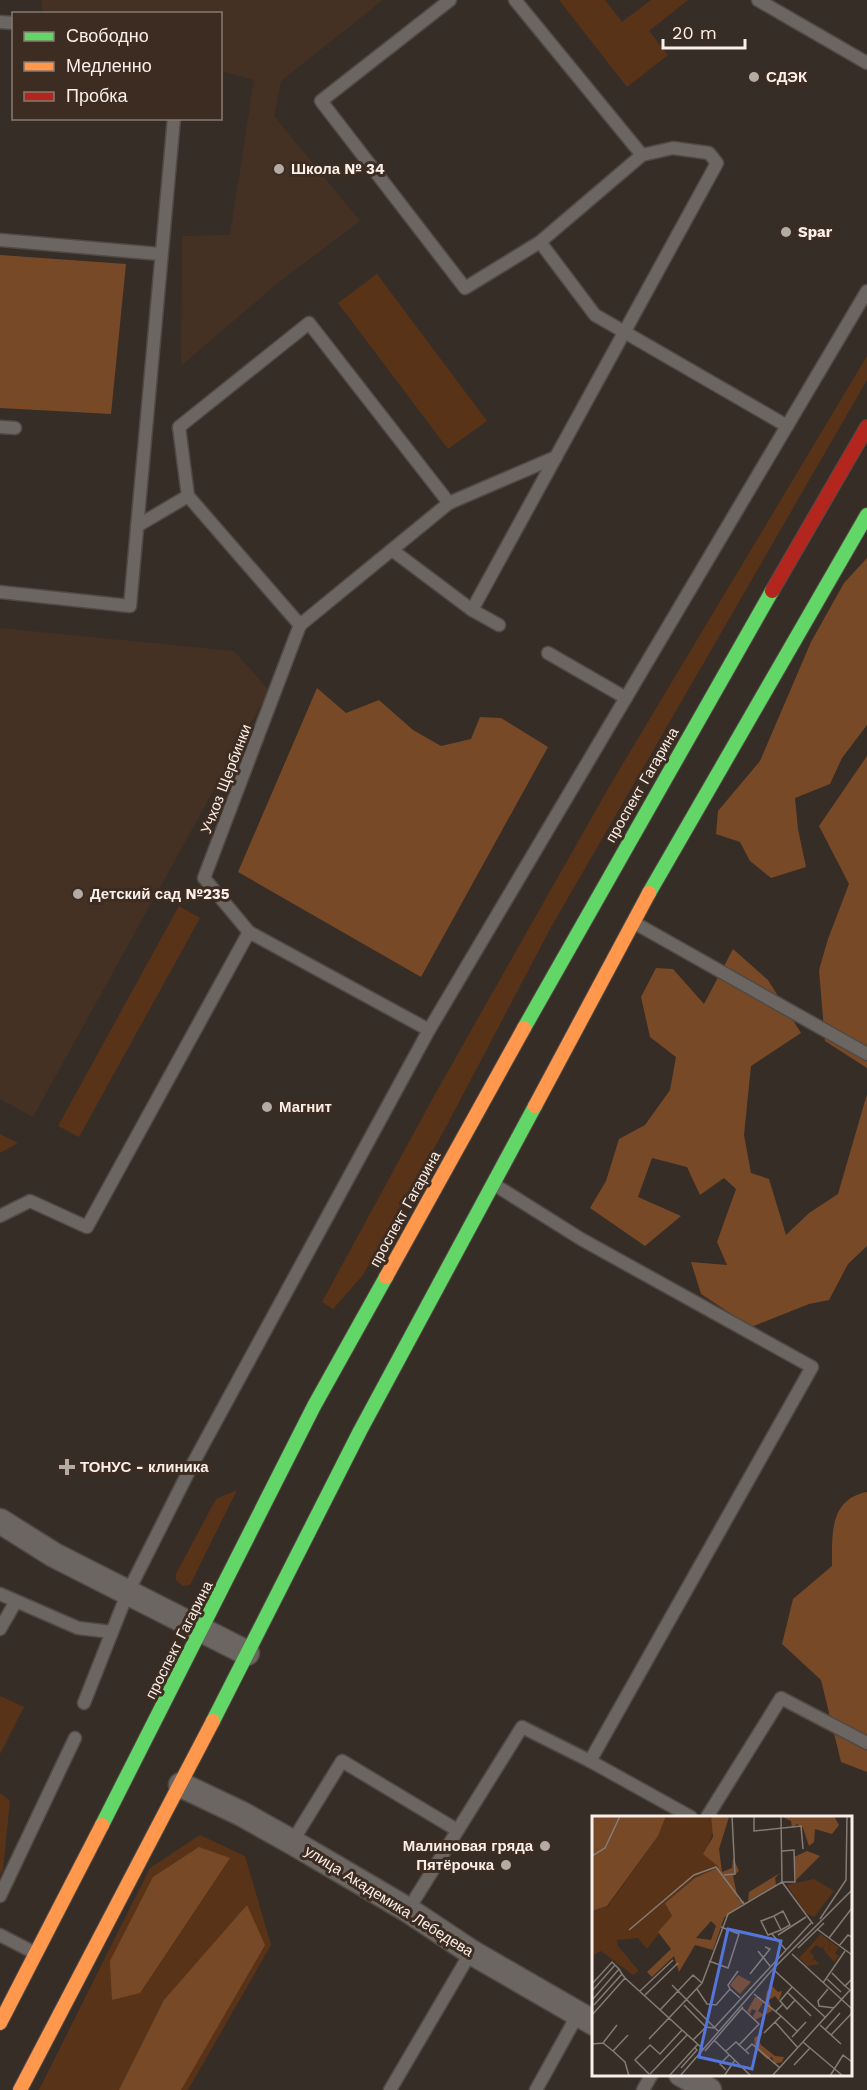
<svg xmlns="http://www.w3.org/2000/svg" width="867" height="2090" font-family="'Work Sans',sans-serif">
  <rect width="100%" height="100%" fill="#362d27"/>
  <!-- built -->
  <g fill="#453124">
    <path d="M 42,0 L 383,0 L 281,81 L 274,116 L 360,221 L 279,282 L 181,366 L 182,236 L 230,235 L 254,80 L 221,71 L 220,14 L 42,13 Z"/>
    <path d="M 0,628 L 234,651 L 269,690 L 33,1117 L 0,1099 Z"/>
  </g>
  <!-- green -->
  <g fill="#593317">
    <path d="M 559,0 L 605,0 L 622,22 L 651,0 L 688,0 L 649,31 L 668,55 L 627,87 Z"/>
    <path d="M 377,274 L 487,421 L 448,449 L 338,303 Z"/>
    <path d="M 867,356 L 867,380 L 550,929 L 447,1125 L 363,1275 L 333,1309 L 322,1302 L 434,1096 L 609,787 Z"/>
    <path d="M 179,906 L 200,918 L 79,1137 L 58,1126 Z"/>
    <path d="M 0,1134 L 18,1143 L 0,1153 Z"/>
    <path d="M 237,1490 L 190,1585 L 183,1586 L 176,1580 L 176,1574 L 216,1499 Z"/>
    <path d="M 0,1696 L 24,1707 L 0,1754 Z"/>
    <path d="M 0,1793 L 10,1801 L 3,1869 L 0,1875 Z"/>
    <path d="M 200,1835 L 245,1856 L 271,1945 L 188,2090 L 39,2090 L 150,1868 Z"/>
  </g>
  <!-- forest -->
  <g fill="#784926">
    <path d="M 0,255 L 126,264 L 111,414 L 0,408 Z"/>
    <path d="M 867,558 L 867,725 L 842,758 L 830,784 L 795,798 L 798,829 L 806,867 L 771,878 L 750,861 L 740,842 L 716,834 L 718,811 L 760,761 L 811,642 L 844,583 Z"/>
    <path d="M 317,688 L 346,713 L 379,700 L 413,730 L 441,746 L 471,739 L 480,717 L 501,718 L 548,747 L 421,977 L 238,872 Z"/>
    <path d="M 867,756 L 867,1068 L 825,1041 L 819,970 L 828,939 L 849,884 L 819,826 Z"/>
    <path d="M 733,949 L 768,980 L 801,1033 L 751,1066 L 744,1135 L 751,1173 L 769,1179 L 786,1235 L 809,1213 L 838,1194 L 867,1094 L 867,1246 L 848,1264 L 829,1300 L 809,1304 L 751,1327 L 701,1294 L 691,1262 L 727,1265 L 717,1242 L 736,1189 L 724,1178 L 700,1195 L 687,1167 L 652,1158 L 638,1197 L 681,1216 L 645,1246 L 590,1208 L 606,1181 L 619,1139 L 645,1125 L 670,1090 L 676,1057 L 650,1037 L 641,997 L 656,968 L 673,969 L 704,1004 Z"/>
    <path d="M 867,1492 L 867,1772 L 841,1762 L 821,1680 L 782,1644 L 793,1599 L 832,1566 C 832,1536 829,1499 867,1492 Z"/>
    <path d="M 199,1847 L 230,1858 L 140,1993 L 112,2000 L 110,1961 L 153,1877 Z"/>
    <path d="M 247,1905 L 265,1945 L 181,2090 L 119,2090 L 164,2000 Z"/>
  </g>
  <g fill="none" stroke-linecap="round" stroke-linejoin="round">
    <defs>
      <g id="lane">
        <path d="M 450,0 L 321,101 L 465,288 L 540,242 L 642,155 L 515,0"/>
        <path d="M 758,0 L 867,63"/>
        <path d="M 0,22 L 14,23"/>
        <path d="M 0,240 L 160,254"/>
        <path d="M 540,242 L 595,315 L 787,426"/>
        <path d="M 309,323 L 449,503 L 300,625 L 188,496 L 179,427 Z"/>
        <path d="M 0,427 L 15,428"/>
        <path d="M 449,503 L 556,457"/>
        <path d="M 137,526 L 188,496"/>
        <path d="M 392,550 L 472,610"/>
        <path d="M 0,592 L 130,606 L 174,118"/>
        <path d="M 499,625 L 472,610 L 717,163 L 709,153 L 673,148 L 642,155"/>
        <path d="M 548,653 L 626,698"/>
        <path d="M 633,922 L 867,1054"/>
        <path d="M 249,932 L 204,878 L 300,625"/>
        <path d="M 495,1185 L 581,1239 L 812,1367 L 590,1761"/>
        <path d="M 0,1216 L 30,1201 L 87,1227 L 249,932 L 429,1030"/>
        <path d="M 0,1594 L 78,1628 L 112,1632 L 128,1592 L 191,1467 L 429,1030 L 867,291"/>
        <path d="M 0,1629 L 15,1603"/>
        <path d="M 84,1703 L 112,1632"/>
        <path d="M 707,1817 L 781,1698 L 867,1743"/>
        <path d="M 292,1842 L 342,1761 L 457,1830"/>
        <path d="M 0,1896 L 75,1738"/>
        <path d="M 408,1910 L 522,1727 L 590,1761 L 691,1817"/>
        <path d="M 0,1935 L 35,1953"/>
        <path d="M 390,2090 L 471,1952"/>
        <path d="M 536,2090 L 578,2014"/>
        <path d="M 643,2090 L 652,2074"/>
      </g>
      <g id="street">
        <path d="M 0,1521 L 54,1555 L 247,1653"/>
        <path d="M 181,1785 L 242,1814 L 292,1842 L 408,1910 L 471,1952 L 594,2023"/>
        <path d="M 681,2074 L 709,2090"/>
      </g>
      <g id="fast">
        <path d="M 649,893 L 867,515"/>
        <path d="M 524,1028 L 772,591"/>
        <path d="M 213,1721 L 360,1431 L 535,1106"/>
        <path d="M 102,1825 L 314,1406 L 386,1277"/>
      </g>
      <g id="slow">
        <path d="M 535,1106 L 649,893"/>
        <path d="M 386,1277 L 524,1028"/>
        <path d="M 0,2023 L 102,1825"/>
        <path d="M 20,2090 L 213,1721"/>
      </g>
      <path id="jam" d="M 772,591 L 867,427"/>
    </defs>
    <!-- lane casing -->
    <use href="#lane" stroke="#514944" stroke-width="15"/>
    <!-- street casing -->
    <use href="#street" stroke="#514944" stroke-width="27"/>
    <!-- fast casing -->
    <use href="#fast" stroke="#514944" stroke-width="16"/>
    <!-- slow casing -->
    <use href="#slow" stroke="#514944" stroke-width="16"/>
    <!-- jam casing -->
    <use href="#jam" stroke="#514944" stroke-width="16"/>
    <!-- lane -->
    <use href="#lane" stroke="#6c6662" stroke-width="12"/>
    <!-- street -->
    <use href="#street" stroke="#6c6662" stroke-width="24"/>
    <!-- fast -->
    <use href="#fast" stroke="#63d668" stroke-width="14"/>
    <!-- slow -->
    <use href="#slow" stroke="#ff974d" stroke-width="14"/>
    <!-- jam -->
    <use href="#jam" stroke="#b3261e" stroke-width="14"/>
  </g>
  <!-- markers -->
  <g fill="#b5aba5" stroke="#3c2c21" stroke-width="2">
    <circle cx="754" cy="77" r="6"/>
    <circle cx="279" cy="169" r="6"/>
    <circle cx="786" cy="232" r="6"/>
    <circle cx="78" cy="894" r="6"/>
    <circle cx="267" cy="1107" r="6"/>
    <path d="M64 1458h6v6h6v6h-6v6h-6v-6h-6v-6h6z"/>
    <circle cx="545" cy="1846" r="6"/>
    <circle cx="506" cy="1865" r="6"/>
  </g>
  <g text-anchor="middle" stroke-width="6" stroke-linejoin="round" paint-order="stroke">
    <!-- poi labels -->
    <g font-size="15" font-weight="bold" fill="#faefe9" stroke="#3c2c21" text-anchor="start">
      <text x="766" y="82">СДЭК</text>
      <text x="291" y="174">Школа № 34</text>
      <text x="798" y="237">Spar</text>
      <text x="90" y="899">Детский сад №235</text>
      <text x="279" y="1112">Магнит</text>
      <text x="80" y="1472">ТОНУС - клиника</text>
      <text x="533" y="1851" text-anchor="end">Малиновая гряда</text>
      <text x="494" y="1870" text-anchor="end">Пятёрочка</text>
    </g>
    <!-- street labels -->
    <g font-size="15" fill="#faefe9" stroke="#3c2c21">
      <text transform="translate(226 779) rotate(-69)" y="5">Учхоз Щербинки</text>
      <text transform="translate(642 785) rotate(-60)" y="5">проспект Гагарина</text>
      <text transform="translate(405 1209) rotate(-61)" y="5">проспект Гагарина</text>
      <text transform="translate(179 1640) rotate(-63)" y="5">проспект Гагарина</text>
      <text transform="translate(389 1901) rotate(32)" y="5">улица Академика Лебедева</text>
    </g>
  </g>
  <!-- overview -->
  <g transform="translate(592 1816)">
    <rect width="260" height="260" fill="#362d27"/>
    <path d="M 74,0 L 119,0 L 123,10 L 114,35 L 128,51 L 103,62 L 73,87 L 80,100 L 55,133 L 46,122 L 25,124 L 26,130 L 47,155 L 41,159 L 9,135 L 0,140 L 0,95 L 16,90 L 66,20 ZM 222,63 L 242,75 L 222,101 L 214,97 L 195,69 ZM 229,118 L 237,125 L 237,138 L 238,125 L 247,132 L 243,137 L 247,140 L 242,146 L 231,133 L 234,128 L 230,132 L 224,129 L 218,136 L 222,140 L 219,147 L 222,143 L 228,148 L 215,150 L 207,142 Z" fill="#593317"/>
    <path d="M 0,0 L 74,0 L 66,20 L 15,90 L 0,95 ZM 119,0 L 137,1 L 127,33 L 130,56 L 140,52 L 141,42 L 147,55 L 141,60 L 146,83 L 153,86 L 132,102 L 121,134 L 103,129 L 87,156 L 82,140 L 60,161 L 55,156 L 79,133 L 66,116 L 80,100 L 73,87 L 103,62 L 127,51 L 111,38 L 121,21 ZM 119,105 L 124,110 L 119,124 L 104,122 ZM 189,0 L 242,0 L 247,9 L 240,18 L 223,13 L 222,26 L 217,30 L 211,12 L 205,8 L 200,12 L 199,5 ZM 215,35 L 228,40 L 204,64 L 202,41 ZM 188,57 L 183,62 L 184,69 L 156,85 L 157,76 ZM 146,159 L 159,166 L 148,178 L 138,169 ZM 180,170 L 186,176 L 190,175 L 187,185 L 183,180 L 177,184 L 180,195 L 163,204 L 161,200 L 164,195 L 160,193 L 158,198 L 155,195 L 163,181 L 168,181 L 171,187 L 166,195 L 171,198 L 175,175 ZM 171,216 L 167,224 L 169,229 L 183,240 L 192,241 L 190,246 L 182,248 L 180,241 L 175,243 L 163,232 L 162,222 Z" fill="#784926" fill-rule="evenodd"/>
    <path fill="none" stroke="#847b75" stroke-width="1.5" d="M 162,0 L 162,15 L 209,10 L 211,33M 189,0 L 190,66M 0,40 L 13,32 L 28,0M 132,59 L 143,58 L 140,0M 190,66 L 221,108M 182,100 L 189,114 L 176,119 L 169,105 ZM 182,100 L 191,95 L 198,109 L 189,114M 228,103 L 254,64 L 255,0M 225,113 L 260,139M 37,114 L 102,59 L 124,51 L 152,88M 180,118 L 194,134M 186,119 L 214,101M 237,122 L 260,92M 247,130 L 256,119 L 260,121M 206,132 L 232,107M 166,135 L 178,150M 200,138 L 260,193M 117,145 L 136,152 L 147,118 L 129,111M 183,155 L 234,202M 240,157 L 253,170M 158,158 L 178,133 L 173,131M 33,162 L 111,233M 235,163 L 249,176M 231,167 L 253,135M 0,168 L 20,146 L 23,149M 80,169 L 127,216M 105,173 L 115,188 L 124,189 L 138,173 L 148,182M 138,173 L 136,169 L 146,155M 236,173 L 226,185 L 227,190 L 242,192M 0,175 L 23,149 L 27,153M 48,175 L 81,144M 162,178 L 189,200 L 172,217M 53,179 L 86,147M 1,183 L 27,153 L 30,158M 203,184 L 219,200M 191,188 L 188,185 L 200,171M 2,189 L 30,158 L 33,162M 92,189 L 114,211 L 122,212M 68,194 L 101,159 L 110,167M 184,195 L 191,188 L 195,193 L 203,184 L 195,176M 0,199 L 33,162M 189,200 L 206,216M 183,206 L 206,232M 228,209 L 249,228M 122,212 L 219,107M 233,214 L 248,197M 239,219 L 260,197M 200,221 L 214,206M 57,223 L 110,167 L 136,98 L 190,66 L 203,66 L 202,34 L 190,35M 101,224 L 114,211M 122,224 L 159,260M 211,226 L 251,260M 11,227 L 25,209M 0,228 L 11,227 L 21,235 L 33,246 L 37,260M 147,229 L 167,208 L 150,192M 154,234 L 160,228 L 188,252M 21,235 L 36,219M 113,235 L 151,191M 134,235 L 144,226 L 157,238M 202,249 L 218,232M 89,252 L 105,234 L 103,232M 134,254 L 128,248 L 137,239M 57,258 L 43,244 L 58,229 L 68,238 L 90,214M 58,258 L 95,219M 77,260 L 106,228M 88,260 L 181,153 L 260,74M 132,260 L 143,244M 180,260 L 258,174 L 253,170 L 260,163M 238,260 L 251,239 L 260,246"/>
    <path fill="#5476dc" fill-opacity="0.15" stroke="#5476dc" stroke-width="3" d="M 136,113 L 189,125 L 160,253 L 107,241 Z"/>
    <rect width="260" height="260" fill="none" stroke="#faefe9" stroke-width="3"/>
  </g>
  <!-- legend -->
  <rect x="12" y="12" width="210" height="108" fill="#3c2c21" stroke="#887a71" stroke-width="1.5"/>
  <rect x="24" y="32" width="30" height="9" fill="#63d668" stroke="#887a71" stroke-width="1.5"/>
  <text x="66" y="42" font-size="18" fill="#faefe9">Свободно</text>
  <rect x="24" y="62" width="30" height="9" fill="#ff974d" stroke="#887a71" stroke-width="1.5"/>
  <text x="66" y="72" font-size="18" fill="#faefe9">Медленно</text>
  <rect x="24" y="92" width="30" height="9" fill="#b3261e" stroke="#887a71" stroke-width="1.5"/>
  <text x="66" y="102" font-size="18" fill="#faefe9">Пробка</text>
  <!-- scale -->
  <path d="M663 39v9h82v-9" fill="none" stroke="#faefe9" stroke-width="3"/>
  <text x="672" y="39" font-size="18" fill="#faefe9" stroke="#3c2c21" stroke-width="4.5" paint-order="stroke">20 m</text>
</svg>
